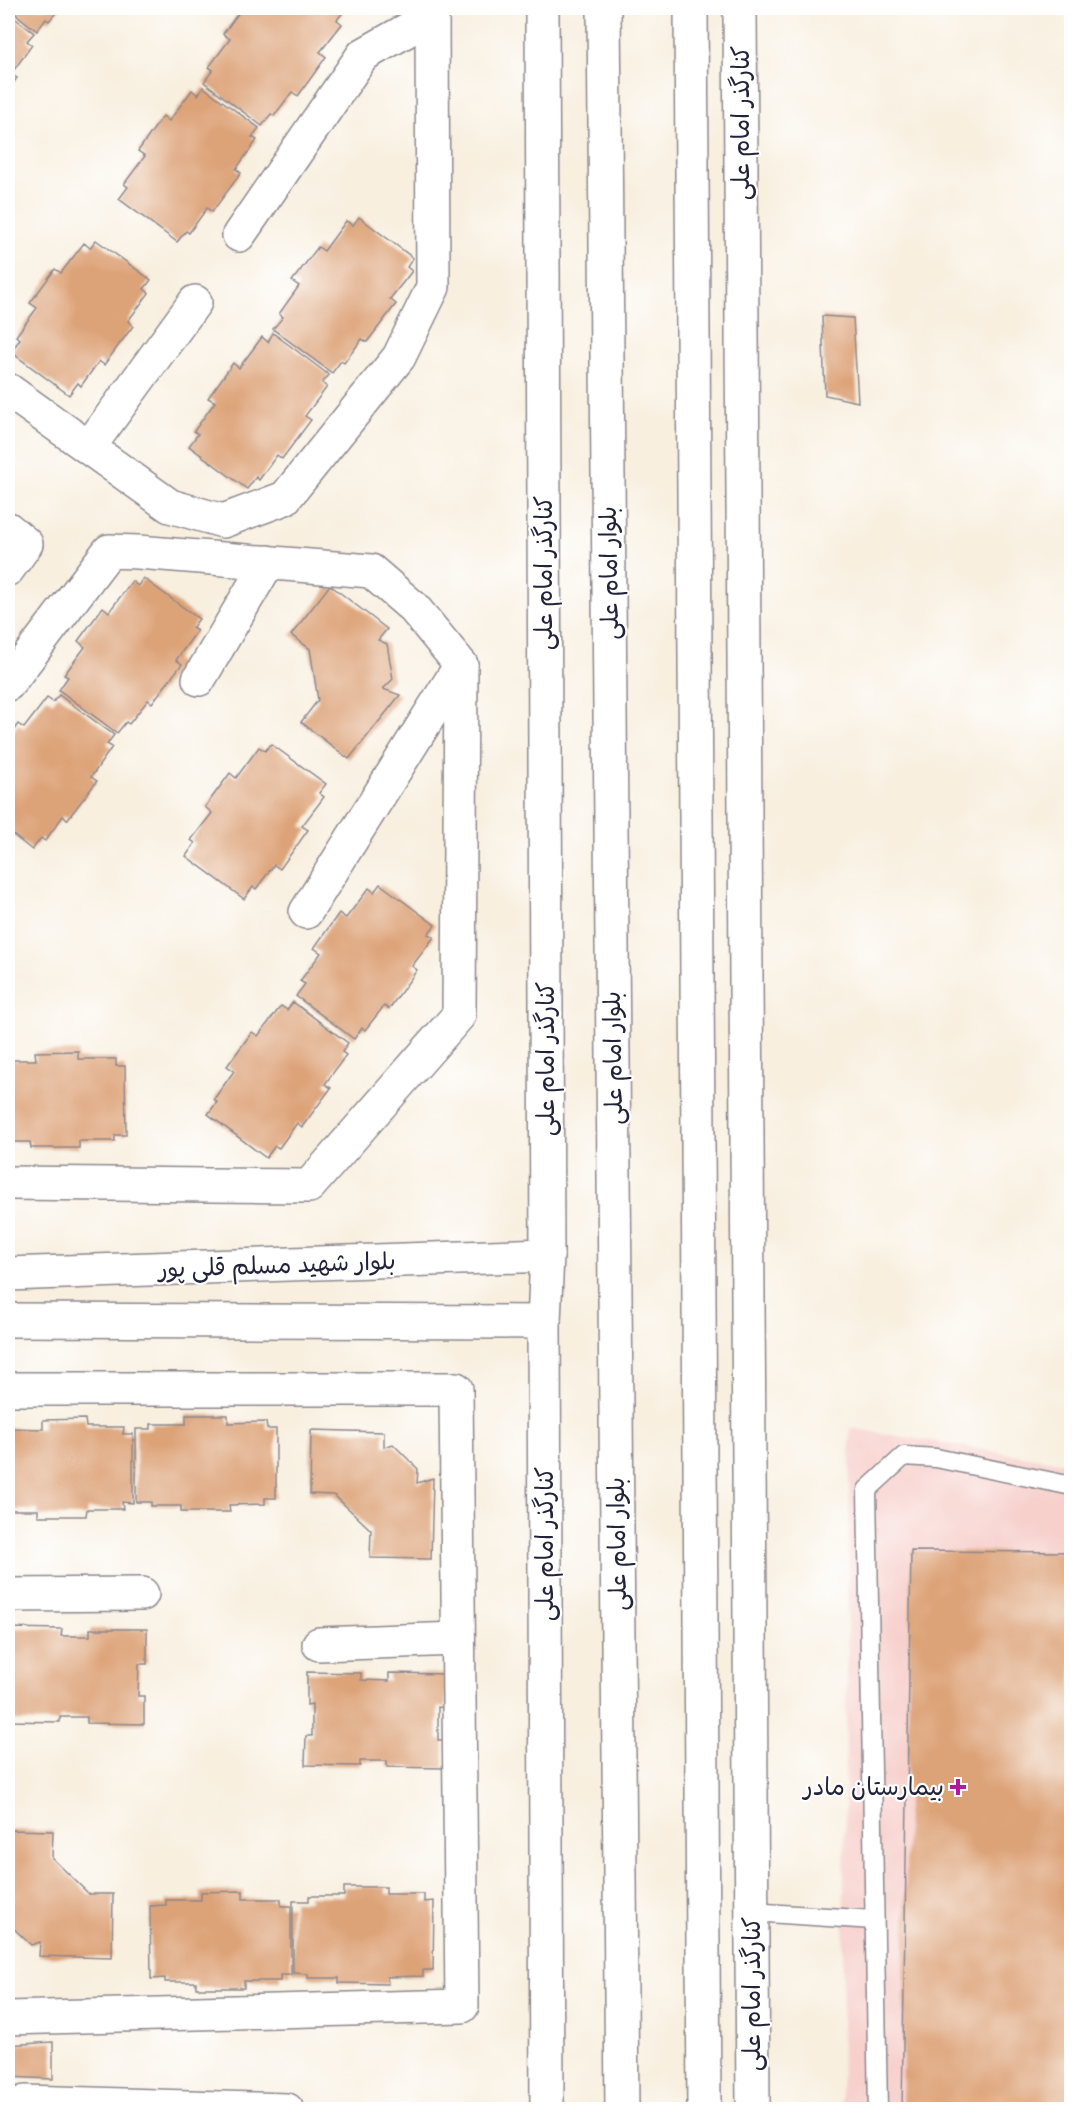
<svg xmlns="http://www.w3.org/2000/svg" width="1079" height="2117" font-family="'Indie Flower','Playpen Sans Arabic',sans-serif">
  <rect width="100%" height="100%" fill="#fff"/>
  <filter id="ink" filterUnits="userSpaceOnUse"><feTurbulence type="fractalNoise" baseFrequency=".0167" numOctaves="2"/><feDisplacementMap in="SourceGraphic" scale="12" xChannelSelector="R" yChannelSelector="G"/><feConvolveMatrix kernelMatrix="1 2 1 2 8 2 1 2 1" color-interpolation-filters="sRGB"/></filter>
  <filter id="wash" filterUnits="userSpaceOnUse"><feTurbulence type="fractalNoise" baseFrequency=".008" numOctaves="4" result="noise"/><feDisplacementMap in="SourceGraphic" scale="24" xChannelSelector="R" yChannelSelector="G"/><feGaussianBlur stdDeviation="1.35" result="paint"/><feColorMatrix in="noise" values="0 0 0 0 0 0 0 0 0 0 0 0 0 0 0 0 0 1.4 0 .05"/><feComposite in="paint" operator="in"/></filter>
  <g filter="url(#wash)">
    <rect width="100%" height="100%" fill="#f8efdf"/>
    <!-- built -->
    <path fill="#f7d0cc" d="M 850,1428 L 1071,1464 L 1071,2109 L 841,2110 Z"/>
    <g id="blocks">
      <!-- building -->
      <g fill="#dda378">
        <path d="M 8,8 L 60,8 L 49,21 L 46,19 L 37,31 Z"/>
        <path d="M 242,8 L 338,8 L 344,11 L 337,20 L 342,24 L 320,52 L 326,57 L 298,96 L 292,92 L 274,116 L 271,114 L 262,126 L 204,82 L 213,70 L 209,67 L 230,39 L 223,34 Z"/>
        <path d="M 8,13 L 34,33 L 27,41 L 32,45 L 11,74 L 17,78 L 8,90 Z"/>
        <path d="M 203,87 L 259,128 L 252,137 L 257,140 L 236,169 L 241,173 L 212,212 L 207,208 L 189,233 L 186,231 L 177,242 L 119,199 L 128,187 L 124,184 L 145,156 L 138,151 L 163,116 L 169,121 L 192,90 L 198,95 Z"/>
        <path d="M 359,217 L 413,258 L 407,267 L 412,271 L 390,299 L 396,304 L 367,342 L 362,339 L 344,363 L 341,361 L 332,373 L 273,329 L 283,317 L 279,314 L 299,286 L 292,281 L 318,247 L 324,251 L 346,221 L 353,225 Z"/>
        <path d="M 96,240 L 151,280 L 144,289 L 149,293 L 128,321 L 133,326 L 104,365 L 99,361 L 81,386 L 78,383 L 69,395 L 11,352 L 20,339 L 16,336 L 37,308 L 30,303 L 55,269 L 61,273 L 84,243 L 90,248 Z"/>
        <path d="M 822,316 L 853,318 L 858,402 L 825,395 Z"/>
        <path d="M 273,333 L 329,375 L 322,383 L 327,387 L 305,416 L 311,420 L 282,459 L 277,455 L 259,480 L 256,477 L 247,489 L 189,446 L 198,434 L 194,431 L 215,402 L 208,398 L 233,363 L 239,368 L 262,337 L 268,342 Z"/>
        <path d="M 143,578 L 199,619 L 192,628 L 197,631 L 176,660 L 182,664 L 152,703 L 148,700 L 129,724 L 126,722 L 117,733 L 59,690 L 68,677 L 64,675 L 85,647 L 78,641 L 103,607 L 109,612 L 132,581 L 138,586 Z"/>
        <path d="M 330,585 L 387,629 L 378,640 L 387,644 L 393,679 L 383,689 L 400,695 L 349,759 L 301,722 L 318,700 L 310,649 L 291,635 Z"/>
        <path d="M 59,695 L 114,735 L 107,744 L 112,747 L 91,777 L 97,781 L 67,820 L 63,816 L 45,841 L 41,838 L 32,850 L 8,831 L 8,738 L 18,724 L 24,728 L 47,698 L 53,702 Z"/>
        <path d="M 271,744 L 326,784 L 319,793 L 324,797 L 302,826 L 308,830 L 280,869 L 274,865 L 256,889 L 253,887 L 244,899 L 186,856 L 195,843 L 191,840 L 212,813 L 205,807 L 230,773 L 236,778 L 259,747 L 265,751 Z"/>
        <path d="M 380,884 L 435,925 L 428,934 L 434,937 L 412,966 L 417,970 L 389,1009 L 384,1006 L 365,1030 L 362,1028 L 354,1039 L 296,996 L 305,984 L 300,981 L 321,953 L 314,948 L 339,913 L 346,918 L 369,888 L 374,892 Z"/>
        <path d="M 293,1002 L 348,1043 L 342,1052 L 346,1055 L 325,1084 L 331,1088 L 302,1127 L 297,1123 L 279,1148 L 275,1146 L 266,1158 L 208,1114 L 217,1102 L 214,1099 L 234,1071 L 227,1066 L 252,1032 L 258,1036 L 281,1006 L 287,1010 Z"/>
        <path d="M 78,1051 L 78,1059 L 116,1059 L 116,1066 L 125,1066 L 126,1135 L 115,1135 L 115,1141 L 79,1141 L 79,1148 L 31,1148 L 30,1142 L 8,1142 L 8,1060 L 36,1060 L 35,1052 Z"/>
        <path d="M 186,1415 L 228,1415 L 228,1423 L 266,1422 L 267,1429 L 276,1429 L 276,1498 L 265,1498 L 265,1504 L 229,1505 L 230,1512 L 181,1512 L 181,1506 L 151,1506 L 151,1502 L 136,1502 L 136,1429 L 151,1429 L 151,1424 L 186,1424 Z"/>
        <path d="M 85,1419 L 86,1427 L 124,1427 L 123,1434 L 133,1434 L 133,1503 L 122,1502 L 123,1509 L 87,1509 L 86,1516 L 38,1516 L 38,1510 L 8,1510 L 8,1428 L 43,1429 L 43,1420 Z"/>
        <path d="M 311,1430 L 384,1432 L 384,1447 L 393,1444 L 418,1469 L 417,1483 L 433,1478 L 431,1559 L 370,1558 L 371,1530 L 334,1495 L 310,1494 Z"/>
        <path d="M 911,1551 L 1072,1552 L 1072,2110 L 902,2110 Z"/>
        <path d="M 8,1628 L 62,1629 L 61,1636 L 90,1636 L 90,1629 L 147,1629 L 147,1664 L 139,1664 L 138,1696 L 144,1696 L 144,1724 L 87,1723 L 87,1717 L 60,1717 L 60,1722 L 8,1721 L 8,1692 L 12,1692 L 13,1661 L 8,1660 Z"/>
        <path d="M 307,1672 L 361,1673 L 361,1680 L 389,1681 L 389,1673 L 447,1674 L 446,1708 L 438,1707 L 438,1740 L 444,1740 L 444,1768 L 387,1767 L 387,1761 L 360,1761 L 360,1766 L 305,1765 L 306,1736 L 312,1736 L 312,1704 L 307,1705 Z"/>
        <path d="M 8,1830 L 53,1831 L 52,1858 L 89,1894 L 113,1894 L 112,1958 L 39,1956 L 40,1942 L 31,1945 L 8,1923 Z"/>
        <path d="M 344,1887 L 386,1887 L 386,1894 L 424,1894 L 424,1902 L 434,1901 L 433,1970 L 423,1970 L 423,1976 L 387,1977 L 388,1984 L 339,1983 L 339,1978 L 308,1978 L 308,1974 L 293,1973 L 293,1901 L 309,1901 L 309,1896 L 344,1896 Z"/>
        <path d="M 243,1891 L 243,1899 L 281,1899 L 281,1906 L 291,1906 L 291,1975 L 280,1975 L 280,1981 L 244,1981 L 244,1988 L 196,1988 L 196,1982 L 165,1982 L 165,1978 L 151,1979 L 150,1906 L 166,1905 L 166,1900 L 201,1900 L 201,1892 Z"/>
        <path d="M 53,2042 L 53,2079 L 8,2077 L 8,2045 Z"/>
      </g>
    </g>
  </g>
  <g filter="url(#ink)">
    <use href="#blocks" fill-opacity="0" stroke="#8d888d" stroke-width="1.5"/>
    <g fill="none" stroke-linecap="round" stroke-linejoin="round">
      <defs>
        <g id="lane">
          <path d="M 751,1912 L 874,1920"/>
          <path d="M 878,2110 L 867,1490 L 904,1456 L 936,1458 L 1072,1486"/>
        </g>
        <g id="street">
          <path d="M 239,235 L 363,55 L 432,16"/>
          <path d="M 8,390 L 170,506 L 223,521 L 285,498 L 399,357 L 433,287 L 432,8"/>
          <path d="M 89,447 L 195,302"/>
          <path d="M 8,529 L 26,544 L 8,569"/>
          <path d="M 199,679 L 268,562"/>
          <path d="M 8,684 L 109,551 L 138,552 L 371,571 L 414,608 L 461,665 L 459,1015 L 309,1186 L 8,1183"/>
          <path d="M 306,912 L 461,665"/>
          <path d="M 8,1389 L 456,1389 L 462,2006 L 8,2018"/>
          <path d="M 8,1595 L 142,1594"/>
          <path d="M 319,1644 L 458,1639"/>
          <path d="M 19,2110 L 25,2102 L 287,2110"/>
        </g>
        <g id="secondary">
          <path d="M 542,8 L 547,1255 L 544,1322 L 547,2110"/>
          <path d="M 604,8 L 622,2110"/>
          <path d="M 691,8 L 704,2110"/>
          <path d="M 740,8 L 753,2110"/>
          <path d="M 8,1274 L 547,1255"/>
          <path d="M 8,1320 L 544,1322"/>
        </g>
      </defs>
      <!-- lane casing -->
      <use href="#lane" stroke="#8d888d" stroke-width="21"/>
      <!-- street casing -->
      <use href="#street" stroke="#8d888d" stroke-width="36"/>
      <!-- secondary casing -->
      <use href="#secondary" stroke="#8d888d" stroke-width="36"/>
      <!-- lane -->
      <use href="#lane" stroke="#fff" stroke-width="18"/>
      <!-- street -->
      <use href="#street" stroke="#fff" stroke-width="33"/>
      <!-- secondary -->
      <use href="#secondary" stroke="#fff" stroke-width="33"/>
    </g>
  </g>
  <!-- markers -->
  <path fill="#b5179e" stroke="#fff" stroke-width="2" d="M955 1778h6v6h6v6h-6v6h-6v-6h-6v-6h6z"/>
  <g text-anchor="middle" stroke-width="4.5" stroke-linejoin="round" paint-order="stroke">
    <!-- street labels -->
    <g font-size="24" fill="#22223b" stroke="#fff">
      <text transform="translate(741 123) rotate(-90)" y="8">کنارگذر امام علی</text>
      <text transform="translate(544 573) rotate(-90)" y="8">کنارگذر امام علی</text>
      <text transform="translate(609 573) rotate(-91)" y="8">بلوار امام علی</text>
      <text transform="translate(613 1058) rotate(-91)" y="8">بلوار امام علی</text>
      <text transform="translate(546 1059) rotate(-90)" y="8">کنارگذر امام علی</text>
      <text transform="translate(277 1265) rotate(-2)" y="8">بلوار شهید مسلم قلی پور</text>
      <text transform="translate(545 1544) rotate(-90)" y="8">کنارگذر امام علی</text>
      <text transform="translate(617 1544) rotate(-91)" y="8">بلوار امام علی</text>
      <text transform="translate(752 1994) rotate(-90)" y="8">کنارگذر امام علی</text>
    </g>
    <!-- poi labels -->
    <g font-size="24" fill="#22223b" stroke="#fff" text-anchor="end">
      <text x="944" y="1795">بیمارستان مادر</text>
    </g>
  </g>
  <!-- margin -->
  <rect width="1079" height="2117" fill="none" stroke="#fff" stroke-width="30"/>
</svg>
